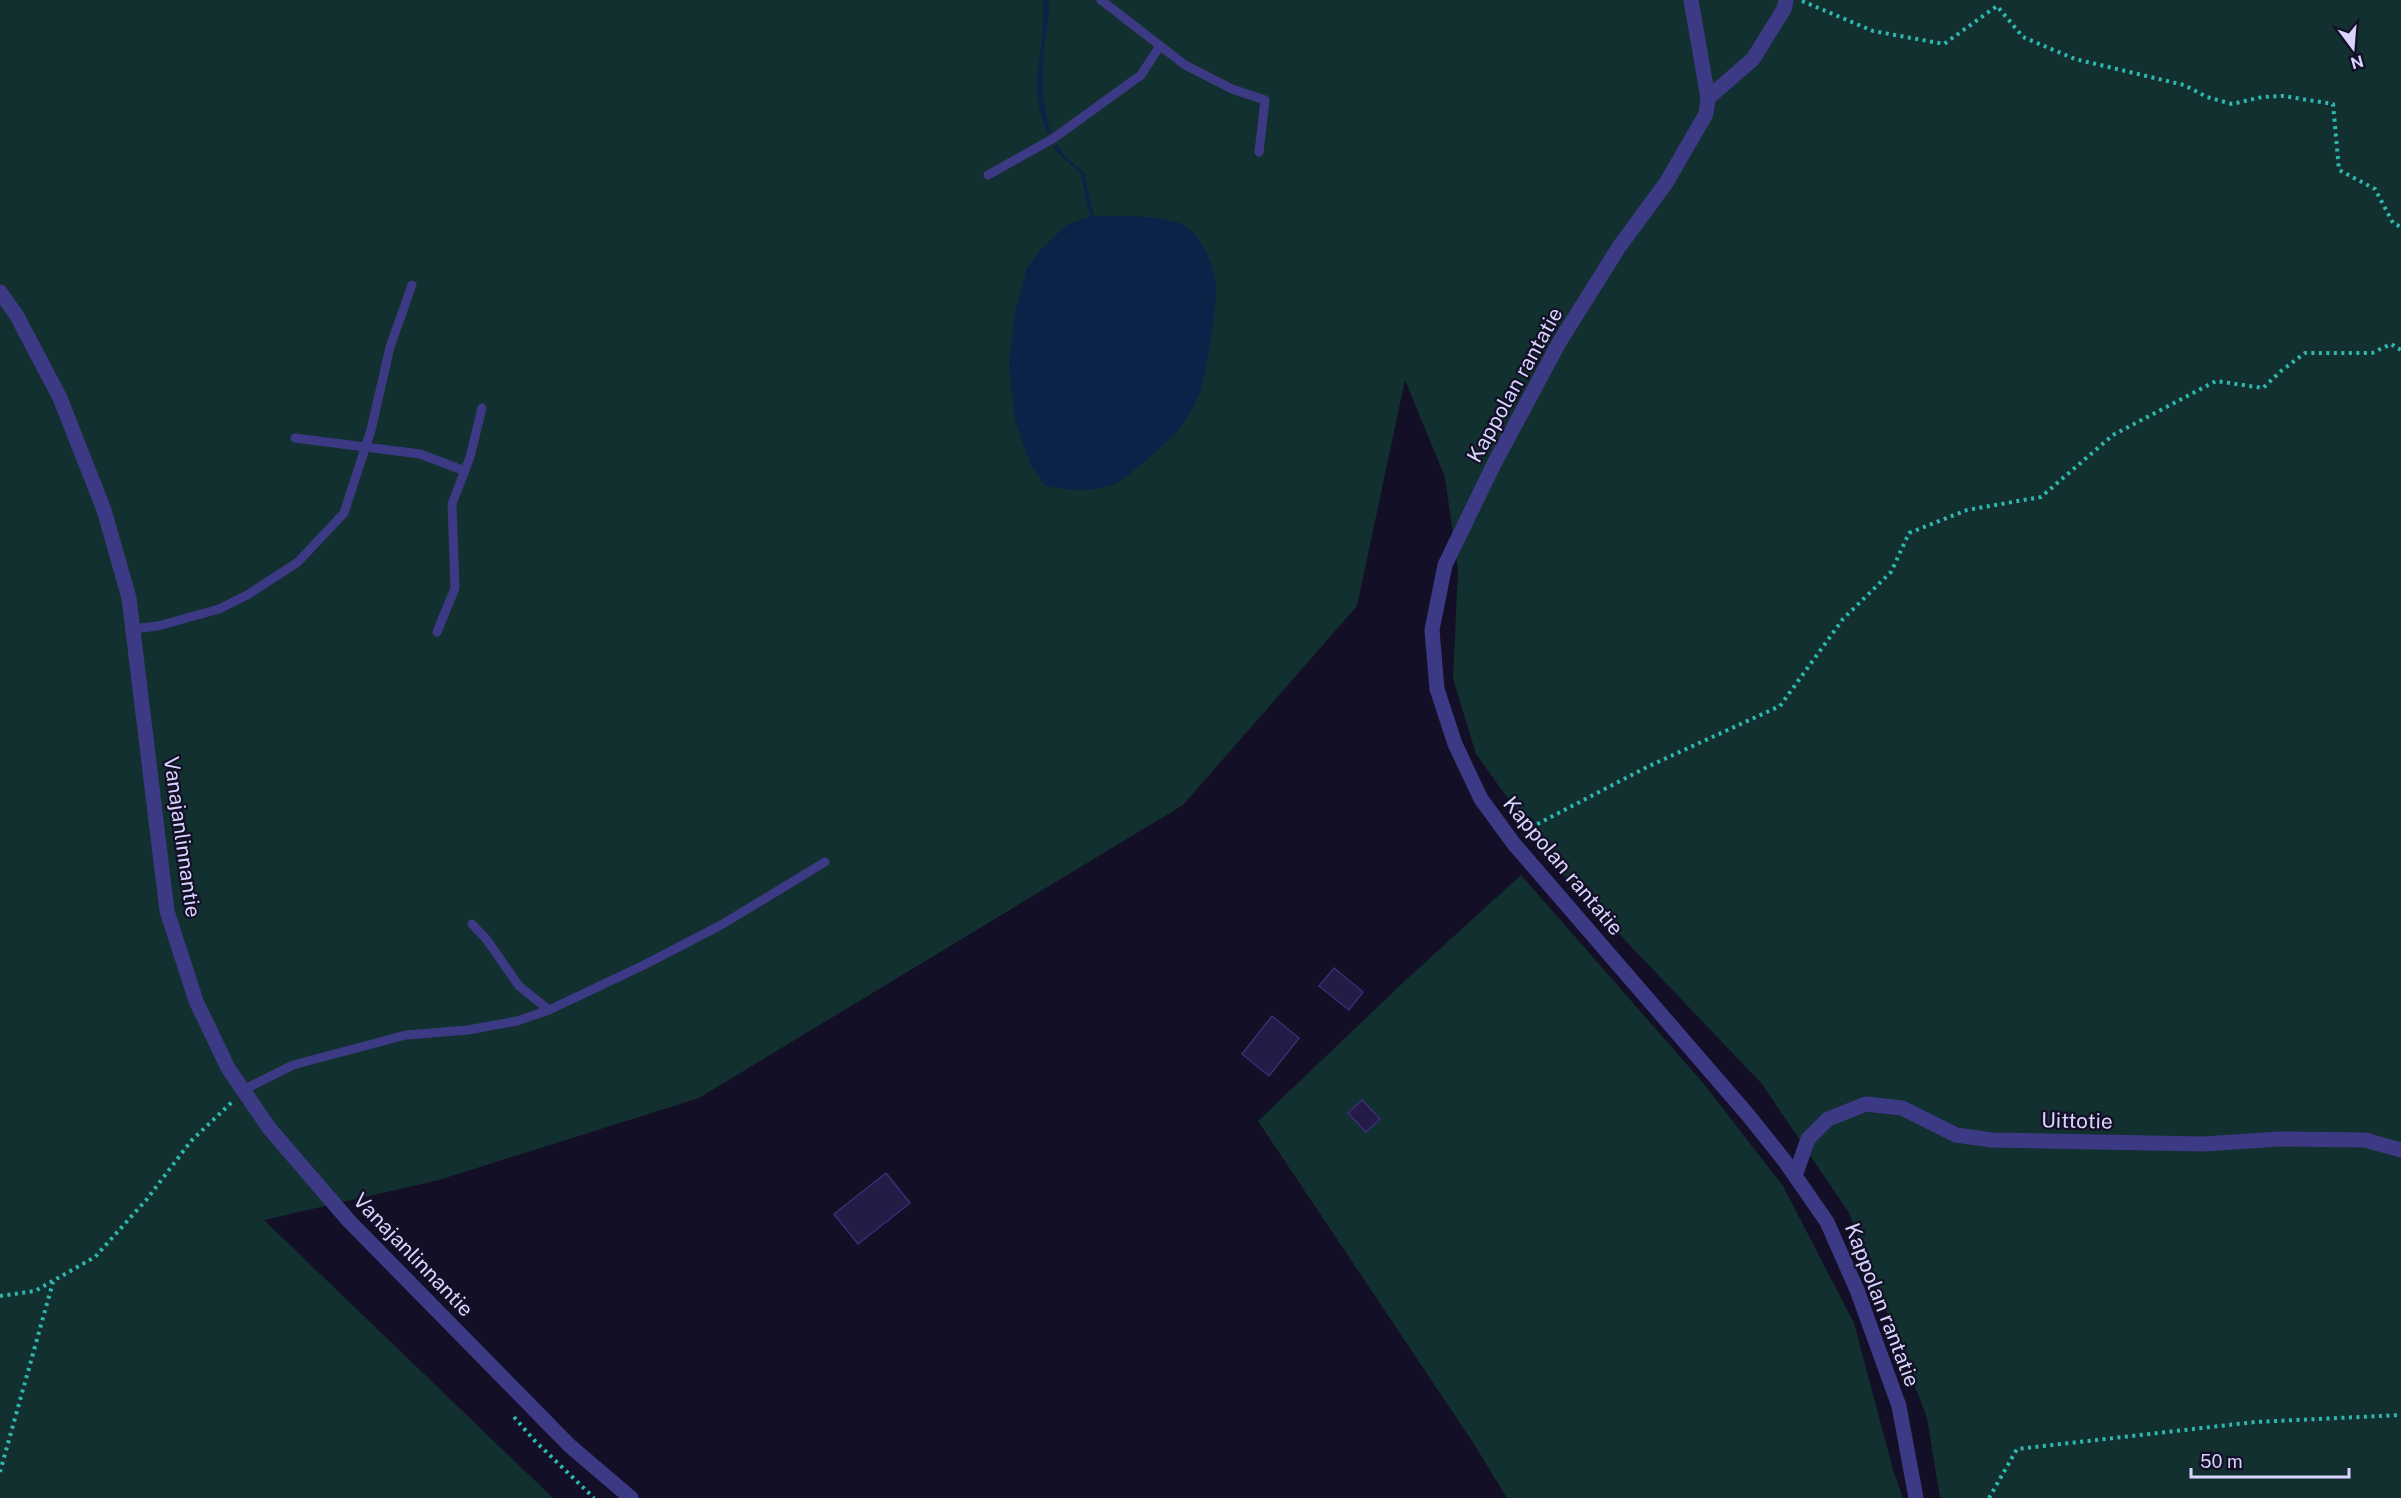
<svg xmlns="http://www.w3.org/2000/svg" width="2401" height="1498" font-family="'Public Sans',sans-serif">
  <rect width="100%" height="100%" fill="#130f26"/>
  <!-- green -->
  <g fill="#12302f">
    <path d="M 0,0 L 2401,0 L 2401,1498 L 1940,1498 L 1927,1418 L 1849,1213 L 1762,1084 L 1562,874 L 1476,754 L 1453,679 L 1458,571 L 1445,477 L 1405,380 L 1357,606 L 1183,805 L 699,1098 L 439,1180 L 264,1220 L 553,1498 L 0,1498 Z"/>
    <path d="M 1521,875 L 1704,1084 L 1783,1186 L 1854,1323 L 1894,1473 L 1903,1498 L 1507,1498 L 1472,1441 L 1258,1121 L 1408,978 Z"/>
  </g>
  <!-- water -->
  <g fill="#0c2248">
    <path d="M 1043,0 L 1048,0 L 1049,6 C 1046,51 1035,88 1051,132 L 1048,133 C 1025,85 1047,49 1043,0 Z"/>
    <path d="M 1057,145 L 1065,156 L 1084,173 L 1094,216 C 1116,216 1171,214 1188,228 C 1203,240 1212,262 1215,280 C 1219,298 1206,381 1198,397 C 1193,408 1186,420 1179,429 C 1168,442 1127,479 1112,485 C 1090,493 1067,490 1045,486 L 1031,466 L 1015,421 L 1009,363 L 1015,311 L 1027,268 L 1041,249 L 1067,225 L 1090,217 L 1081,174 L 1056,151 L 1054,146 Z"/>
  </g>
  <!-- building -->
  <g fill="#241b47" stroke="#3b2d73" stroke-width="1.5">
    <path d="M 1334,968 L 1363,992 L 1349,1010 L 1319,986 Z"/>
    <path d="M 1272,1016 L 1299,1038 L 1269,1076 L 1242,1054 Z"/>
    <path d="M 1362,1100 L 1380,1119 L 1366,1132 L 1348,1113 Z"/>
    <path d="M 886,1173 L 910,1203 L 858,1244 L 834,1214 Z"/>
  </g>
  <g fill="none" stroke-linecap="round" stroke-linejoin="round">
    <!-- path -->
    <g stroke="#2fb8b0" stroke-width="4" stroke-dasharray="3 4.5" stroke-linecap="butt">
      <path d="M 1802,1 L 1873,31 L 1944,44 L 1997,6 L 2023,37 L 2075,59 L 2184,85 L 2207,97 L 2232,104 L 2262,97 L 2283,96 L 2333,104 L 2339,170 L 2375,189 L 2393,223 L 2401,227"/>
      <path d="M 1524,831 L 1649,766 L 1780,706 L 1843,619 L 1891,572 L 1909,533 L 1967,510 L 2041,497 L 2113,435 L 2216,381 L 2263,388 L 2281,371 L 2305,353 L 2372,353 L 2391,344 L 2401,350"/>
      <path d="M 0,1296 L 35,1291 L 95,1257 L 147,1199 L 191,1141 L 232,1102"/>
      <path d="M 514,1417 L 534,1440 L 594,1498"/>
      <path d="M 0,1472 L 53,1282"/>
      <path d="M 1989,1498 L 2017,1449 L 2255,1422 L 2401,1415"/>
    </g>
    <!-- service -->
    <g stroke="#3d3a85" stroke-width="9">
      <path d="M 1101,0 L 1185,65 L 1232,89 L 1265,100 L 1259,152"/>
      <path d="M 988,175 L 1054,138 L 1141,75 L 1160,46"/>
      <path d="M 295,438 L 420,454 L 465,471"/>
      <path d="M 133,629 L 158,626 L 219,609 L 249,594 L 298,562 L 344,513 L 371,430 L 390,347 L 412,285"/>
      <path d="M 437,632 L 455,588 L 452,504 L 470,457 L 482,408"/>
      <path d="M 549,1010 L 644,965 L 721,925 L 825,862"/>
      <path d="M 243,1090 L 293,1065 L 406,1035 L 468,1030 L 517,1021 L 549,1010 L 519,986 L 487,940 L 472,924"/>
    </g>
    <!-- minor -->
    <g stroke="#3d3a85" stroke-width="15">
      <path d="M 1691,0 L 1708,98 L 1706,114 L 1666,183 L 1619,247 L 1560,341 L 1494,464 L 1445,565 L 1432,630 L 1437,689 L 1455,744 L 1481,799 L 1514,844 L 1748,1115 L 1784,1160 L 1827,1222 L 1857,1290 L 1899,1406 L 1916,1498"/>
      <path d="M 1708,98 L 1753,59 L 1784,9 L 1786,0"/>
      <path d="M 0,292 L 17,316 L 60,398 L 104,510 L 129,598 L 167,911 L 196,1001 L 228,1068 L 269,1128 L 349,1221 L 570,1446 L 631,1498"/>
      <path d="M 1795,1176 L 1808,1139 L 1828,1119 L 1866,1104 L 1902,1108 L 1956,1135 L 1992,1140 L 2203,1144 L 2280,1139 L 2365,1140 L 2401,1150"/>
    </g>
  </g>
  <g text-anchor="middle" stroke-width="4.5" stroke-linejoin="round" paint-order="stroke">
    <!-- street labels -->
    <g font-size="21" fill="#d9d4ff" stroke="#130f26">
      <text transform="translate(1515 385) rotate(-61)" y="7">Kappolan rantatie</text>
      <text transform="translate(182 837) rotate(82)" y="7">Vanajanlinnantie</text>
      <text transform="translate(1563 866) rotate(50)" y="7">Kappolan rantatie</text>
      <text transform="translate(2077 1121) rotate(1)" y="7">Uittotie</text>
      <text transform="translate(413 1255) rotate(46)" y="7">Vanajanlinnantie</text>
      <text transform="translate(1882 1305) rotate(69)" y="7">Kappolan rantatie</text>
    </g>
  </g>
  <!-- north arrow -->
  <g transform="translate(2353 48) rotate(164)" stroke="#130f26" stroke-width="4.5" paint-order="stroke">
  <path d="M0-4.5L10 22L0 15L-10 22Z" fill="#d9d4ff"/>
  <text y="-9" font-size="16" font-weight="bold" text-anchor="middle" fill="#d9d4ff">N</text>
  </g>
  <!-- scale -->
  <path d="M2191 1468v9h158v-9" fill="none" stroke="#d9d4ff" stroke-width="3"/>
  <text x="2200" y="1468" font-size="18" fill="#d9d4ff" stroke="#130f26" stroke-width="4.5" paint-order="stroke">50 m</text>
</svg>
